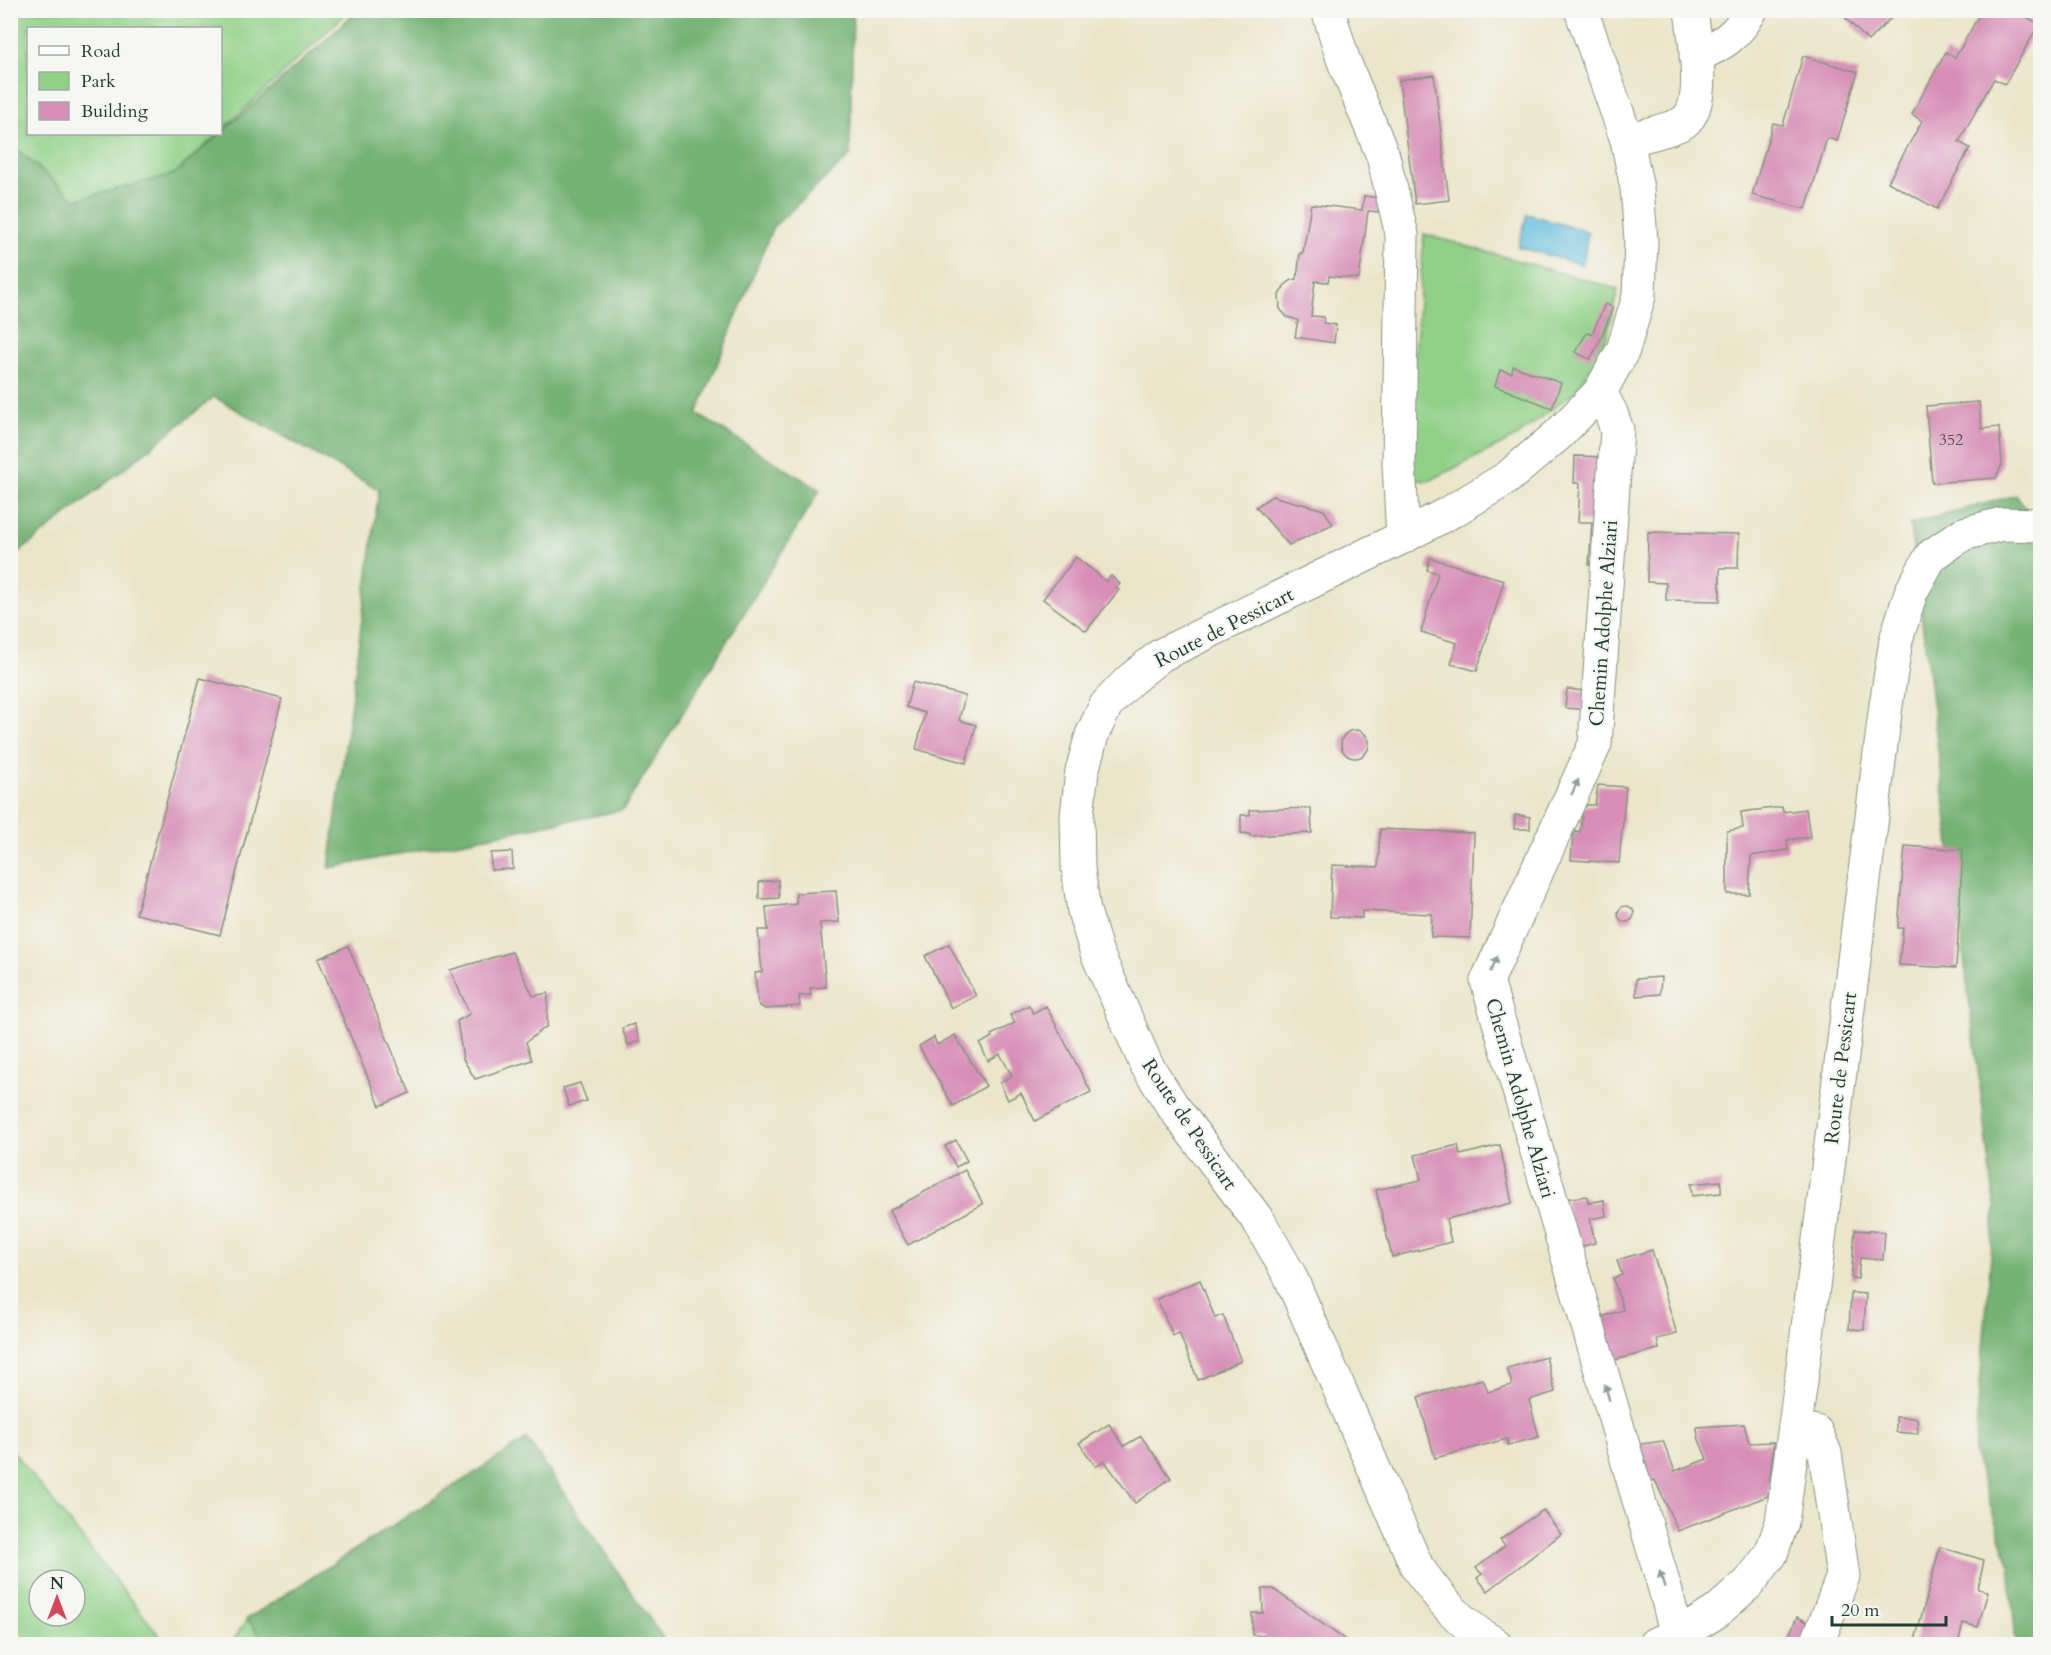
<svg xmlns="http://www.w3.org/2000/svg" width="2051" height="1655" font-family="Cardo,serif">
  <rect width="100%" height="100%" fill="#f6f6f2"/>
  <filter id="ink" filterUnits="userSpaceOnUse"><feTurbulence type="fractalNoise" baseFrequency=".0167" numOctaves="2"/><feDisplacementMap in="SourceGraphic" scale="12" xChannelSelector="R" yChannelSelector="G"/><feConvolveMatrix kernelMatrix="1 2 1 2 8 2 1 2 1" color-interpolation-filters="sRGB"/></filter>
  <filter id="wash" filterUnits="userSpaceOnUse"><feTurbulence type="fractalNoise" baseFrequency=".008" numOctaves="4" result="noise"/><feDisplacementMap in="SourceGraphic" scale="24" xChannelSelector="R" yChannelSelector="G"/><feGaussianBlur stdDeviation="1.35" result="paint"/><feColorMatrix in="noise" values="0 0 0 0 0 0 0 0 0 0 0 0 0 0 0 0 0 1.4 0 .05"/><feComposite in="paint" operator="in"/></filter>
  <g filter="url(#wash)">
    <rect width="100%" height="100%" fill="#ebe6ca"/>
    <!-- green -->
    <g fill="#90d087" stroke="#58865e" stroke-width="1.5" fill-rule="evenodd">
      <path d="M 11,11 L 349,11 L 221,131 L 220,28 L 28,28 L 28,134 L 218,134 L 174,174 L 76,200 L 11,144 Z"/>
      <path d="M 1424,234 L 1618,289 L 1604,348 L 1574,392 L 1516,437 L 1429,481 L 1406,479 Z"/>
      <path d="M 11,1449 L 166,1644 L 11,1644 ZM 39,1580 L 75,1580 L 75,1616 L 39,1616 Z"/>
      <path d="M 247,1619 L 267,1644 L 231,1644 Z"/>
    </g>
    <!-- forest -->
    <g fill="#74b274" stroke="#4a7854" stroke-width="1.5">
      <path d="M 357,10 L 853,11 L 850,156 L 773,227 L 697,414 L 820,490 L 623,810 L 329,868 L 379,490 L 214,397 L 11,559 L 10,144 L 76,200 L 174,174 L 326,40 Z"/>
      <path d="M 2016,495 L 2040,528 L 2040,1644 L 2016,1644 L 2009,1564 L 1974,1454 L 1995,1207 L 1910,524 Z"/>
      <path d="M 527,1439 L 667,1644 L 267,1644 L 247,1619 Z"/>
    </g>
    <!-- water -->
    <path fill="#5dbcdc" stroke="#3e7c88" stroke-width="1.5" d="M 1527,214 L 1588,232 L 1583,265 L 1518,247 Z"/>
    <g id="blocks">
      <!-- building -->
      <g fill="#d78db6">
        <path d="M 1838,10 L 1899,10 L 1868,41 Z"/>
        <path d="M 1982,10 L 2015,10 L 2039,24 L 2005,84 L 1994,79 L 1967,127 L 1959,142 L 1970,148 L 1937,209 L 1888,182 L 1922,121 L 1912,114 L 1946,52 L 1955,58 Z"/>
        <path d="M 1803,56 L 1858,72 L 1837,141 L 1827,138 L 1806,209 L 1752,195 L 1773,123 L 1783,125 Z"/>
        <path d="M 1434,75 L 1449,200 L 1415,204 L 1399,80 Z"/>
        <path d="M 1364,196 L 1381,198 L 1380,212 L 1368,211 L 1359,279 L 1329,276 L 1328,282 L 1315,281 L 1311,316 L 1324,317 L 1323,323 L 1336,325 L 1334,343 L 1295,337 L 1298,320 L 1287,317 L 1280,309 L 1279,295 L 1285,285 L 1292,280 L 1297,279 L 1300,253 L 1303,253 L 1311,204 L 1362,210 Z"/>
        <path d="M 1605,304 L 1613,307 L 1599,343 L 1590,359 L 1575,352 L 1587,333 L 1592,334 Z"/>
        <path d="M 1513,366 L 1561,383 L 1552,408 L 1495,386 L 1500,370 L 1512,373 Z"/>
        <path d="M 1979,402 L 1982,429 L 1999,427 L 2002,464 L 1996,478 L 1932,483 L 1926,406 Z"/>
        <path d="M 1575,456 L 1607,457 L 1600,566 L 1589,565 L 1592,522 L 1578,522 L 1580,483 L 1574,483 Z"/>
        <path d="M 1272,496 L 1324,510 L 1333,524 L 1289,545 L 1256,507 Z"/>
        <path d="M 1648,532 L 1739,534 L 1738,568 L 1720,568 L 1720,601 L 1666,600 L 1666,583 L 1647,582 Z"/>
        <path d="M 1076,557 L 1106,581 L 1111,576 L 1120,584 L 1116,588 L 1119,590 L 1086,631 L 1043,599 Z"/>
        <path d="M 1430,558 L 1504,580 L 1477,671 L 1451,664 L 1457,643 L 1421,632 L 1438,573 L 1427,570 Z"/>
        <path d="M 200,678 L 282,699 L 220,935 L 136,914 Z"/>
        <path d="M 913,682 L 965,696 L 959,720 L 976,725 L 966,763 L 916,749 L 925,713 L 906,707 Z"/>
        <path d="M 1567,689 L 1593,692 L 1592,710 L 1565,708 Z"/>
        <circle cx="1355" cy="744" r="14"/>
        <path d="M 1598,785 L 1626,787 L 1619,863 L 1571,860 L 1573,836 L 1576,831 L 1580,832 L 1583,809 L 1587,805 L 1595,805 Z"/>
        <path d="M 1782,807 L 1783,812 L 1806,809 L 1810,837 L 1787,840 L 1788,850 L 1751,856 L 1749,894 L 1727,894 L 1727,831 L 1743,828 L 1741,812 Z"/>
        <path d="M 1311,808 L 1312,833 L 1250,836 L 1250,834 L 1241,833 L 1241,815 L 1250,815 L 1250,810 Z"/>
        <path d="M 1515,815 L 1530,817 L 1530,829 L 1514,829 Z"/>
        <path d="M 1380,829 L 1474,833 L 1470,938 L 1431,937 L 1432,914 L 1362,911 L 1362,918 L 1330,917 L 1332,865 L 1378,867 Z"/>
        <path d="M 1905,846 L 1963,850 L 1956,968 L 1899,965 L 1903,928 L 1898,928 Z"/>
        <path d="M 512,852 L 513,869 L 491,870 L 491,853 Z"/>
        <path d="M 778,880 L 779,898 L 759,899 L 759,882 Z"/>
        <path d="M 836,891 L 839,922 L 820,923 L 826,987 L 810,988 L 811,995 L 799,996 L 800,1006 L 765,1009 L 760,1006 L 758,1003 L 755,973 L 762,972 L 758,930 L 768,930 L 766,907 L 796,904 L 796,893 Z"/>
        <circle cx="1626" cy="914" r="8"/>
        <path d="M 949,944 L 976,996 L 951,1008 L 925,956 Z"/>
        <path d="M 348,946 L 410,1093 L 380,1106 L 318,959 Z"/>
        <path d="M 512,952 L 533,996 L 548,993 L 547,1026 L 526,1042 L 532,1060 L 475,1079 L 463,1059 L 457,1021 L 470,1014 L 450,970 Z"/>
        <path d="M 1661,977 L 1660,994 L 1636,996 L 1636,979 Z"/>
        <path d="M 1029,1005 L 1033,1013 L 1046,1006 L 1091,1092 L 1035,1121 L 1021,1093 L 1008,1100 L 1000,1083 L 1012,1076 L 1000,1054 L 988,1061 L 980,1044 L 992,1037 L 991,1035 L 1015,1023 L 1010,1015 Z"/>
        <path d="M 634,1024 L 640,1041 L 628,1045 L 622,1028 Z"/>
        <path d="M 955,1035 L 986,1086 L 953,1106 L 919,1046 L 934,1037 L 937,1045 Z"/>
        <path d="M 580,1083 L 587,1101 L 569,1106 L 563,1088 Z"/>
        <path d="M 956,1140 L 967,1161 L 956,1167 L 945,1146 Z"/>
        <path d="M 1458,1145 L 1460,1155 L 1500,1145 L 1512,1203 L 1446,1219 L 1451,1242 L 1392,1257 L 1376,1190 L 1421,1180 L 1415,1155 Z"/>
        <path d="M 965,1170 L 983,1204 L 908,1245 L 889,1211 Z"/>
        <path d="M 1721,1181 L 1721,1193 L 1692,1196 L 1691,1184 Z"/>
        <path d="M 1587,1196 L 1588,1203 L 1604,1200 L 1606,1216 L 1590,1219 L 1595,1243 L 1577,1248 L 1564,1199 Z"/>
        <path d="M 1855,1230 L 1885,1232 L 1883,1260 L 1860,1258 L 1858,1279 L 1851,1278 Z"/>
        <path d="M 1652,1250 L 1677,1334 L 1657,1339 L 1659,1349 L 1610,1361 L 1598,1318 L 1623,1310 L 1613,1278 L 1622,1275 L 1617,1260 Z"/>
        <path d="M 1200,1280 L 1215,1318 L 1223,1315 L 1241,1361 L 1198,1380 L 1179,1333 L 1173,1336 L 1157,1299 Z"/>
        <path d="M 1851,1293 L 1866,1294 L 1864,1330 L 1849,1329 Z"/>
        <path d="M 1546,1357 L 1555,1392 L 1529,1400 L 1539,1437 L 1508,1445 L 1507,1439 L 1435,1458 L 1418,1397 L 1483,1379 L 1488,1392 L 1512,1385 L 1507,1368 Z"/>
        <path d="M 1896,1417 L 1917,1418 L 1918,1434 L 1896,1432 Z"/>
        <path d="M 1109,1424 L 1124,1446 L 1141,1436 L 1171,1478 L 1135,1503 L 1104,1460 L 1096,1467 L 1079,1443 Z"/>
        <path d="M 1744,1424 L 1749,1443 L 1774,1442 L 1768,1496 L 1678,1531 L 1655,1480 L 1646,1483 L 1634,1445 L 1663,1441 L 1675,1471 L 1707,1459 L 1698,1437 L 1697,1427 Z"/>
        <path d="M 1543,1510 L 1561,1534 L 1488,1591 L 1477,1578 L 1482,1574 L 1476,1568 L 1505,1546 L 1500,1540 Z"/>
        <path d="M 1940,1547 L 1984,1560 L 1978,1589 L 1988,1591 L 1978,1627 L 1963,1623 L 1958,1644 L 1914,1644 Z"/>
        <path d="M 1262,1589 L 1273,1589 L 1351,1644 L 1264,1644 L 1264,1636 L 1252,1635 L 1252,1613 L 1263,1613 Z"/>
        <path d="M 1797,1617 L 1810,1623 L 1801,1644 L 1787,1640 Z"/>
      </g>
    </g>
  </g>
  <g filter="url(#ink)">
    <use href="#blocks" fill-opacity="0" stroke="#85927f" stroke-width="1.5"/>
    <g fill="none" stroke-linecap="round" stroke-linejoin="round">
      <defs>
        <g id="minor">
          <path d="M 1328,10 L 1343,59 L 1383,156 L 1402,235 L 1399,464 L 1403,537"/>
          <path d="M 1696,56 C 1722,45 1737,36 1751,10"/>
          <path d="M 1627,140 C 1640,136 1674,129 1684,122 C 1708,104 1694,37 1691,10"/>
          <path d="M 1600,392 L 1611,413 L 1617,430 L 1595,744 L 1487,981 L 1667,1596 L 1677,1636"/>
          <path d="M 1795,1427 L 1816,1432 L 1825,1453 L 1843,1576 L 1817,1644"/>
          <path d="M 1495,1644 C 1458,1622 1442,1601 1417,1567 L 1290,1276 L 1260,1223 L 1172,1105 L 1146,1064 L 1097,953 L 1084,911 L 1078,868 L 1077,815 L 1082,771 L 1092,735 L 1106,705 L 1130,680 L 1161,655 L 1403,537 L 1454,510 L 1507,478 L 1559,434 L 1600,392 L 1623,350 L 1639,296 L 1641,240 L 1637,188 L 1627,140 L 1581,10"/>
          <path d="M 1655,1644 L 1677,1636 L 1716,1612 L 1749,1583 L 1771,1554 L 1782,1522 L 1804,1359 L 1886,705 L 1896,640 L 1911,592 L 1931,556 L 1963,534 L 2002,524 L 2040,525"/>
        </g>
      </defs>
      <!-- minor casing -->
      <use href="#minor" stroke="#85927f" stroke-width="35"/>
      <!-- minor -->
      <use href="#minor" stroke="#fff" stroke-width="33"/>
    </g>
    <!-- one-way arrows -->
    <defs><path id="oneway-solid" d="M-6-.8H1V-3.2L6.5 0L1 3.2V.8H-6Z" transform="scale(1.5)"/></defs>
    <g fill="#8f9e9a">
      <use href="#oneway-solid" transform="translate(1575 787) rotate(-65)"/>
      <use href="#oneway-solid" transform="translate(1494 964) rotate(-65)"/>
      <use href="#oneway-solid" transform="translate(1607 1392) rotate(-106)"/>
      <use href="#oneway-solid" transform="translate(1662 1579) rotate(-106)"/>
    </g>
  </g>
  <g text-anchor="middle" stroke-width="4.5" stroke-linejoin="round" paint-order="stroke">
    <!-- number labels -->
    <g font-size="16" fill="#4d5154">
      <text x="1951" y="445">352</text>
    </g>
    <!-- street labels -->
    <g font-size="20" fill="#1f3d34" stroke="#f6f6f2">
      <text transform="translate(1603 623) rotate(-86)" y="7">Chemin Adolphe Alziari</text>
      <text transform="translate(1224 627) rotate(-27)" y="7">Route de Pessicart</text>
      <text transform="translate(1840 1068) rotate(-83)" y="7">Route de Pessicart</text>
      <text transform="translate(1521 1098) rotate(74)" y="7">Chemin Adolphe Alziari</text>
      <text transform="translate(1190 1124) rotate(56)" y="7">Route de Pessicart</text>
    </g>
  </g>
  <!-- margin -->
  <rect width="2051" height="1655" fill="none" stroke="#f6f6f2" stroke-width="36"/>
  <!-- legend -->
  <rect x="27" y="27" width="195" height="108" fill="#f6f6f2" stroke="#a0aca6" stroke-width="1.5"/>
  <rect x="39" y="46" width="30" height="9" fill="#ffffff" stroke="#a0aca6" stroke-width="1.5"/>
  <text x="81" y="57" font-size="18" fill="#1f3d34">Road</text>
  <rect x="39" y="72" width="30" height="18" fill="#90d087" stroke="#a0aca6" stroke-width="1.5"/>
  <text x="81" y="87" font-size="18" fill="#1f3d34">Park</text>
  <rect x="39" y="102" width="30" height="18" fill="#d78db6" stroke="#a0aca6" stroke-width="1.5"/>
  <text x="81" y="117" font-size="18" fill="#1f3d34">Building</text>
  <!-- north arrow -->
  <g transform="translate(57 1598)"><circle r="28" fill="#f6f6f2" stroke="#a0aca6" stroke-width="1.5"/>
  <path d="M0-4.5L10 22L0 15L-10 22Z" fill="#d1495b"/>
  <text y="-9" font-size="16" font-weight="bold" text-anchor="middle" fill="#1f3d34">N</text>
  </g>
  <!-- scale -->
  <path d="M1832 1616v9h114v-9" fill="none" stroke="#1f3d34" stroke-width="3"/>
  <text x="1841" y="1616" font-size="18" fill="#1f3d34" stroke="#f6f6f2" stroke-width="4.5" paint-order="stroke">20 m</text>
</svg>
